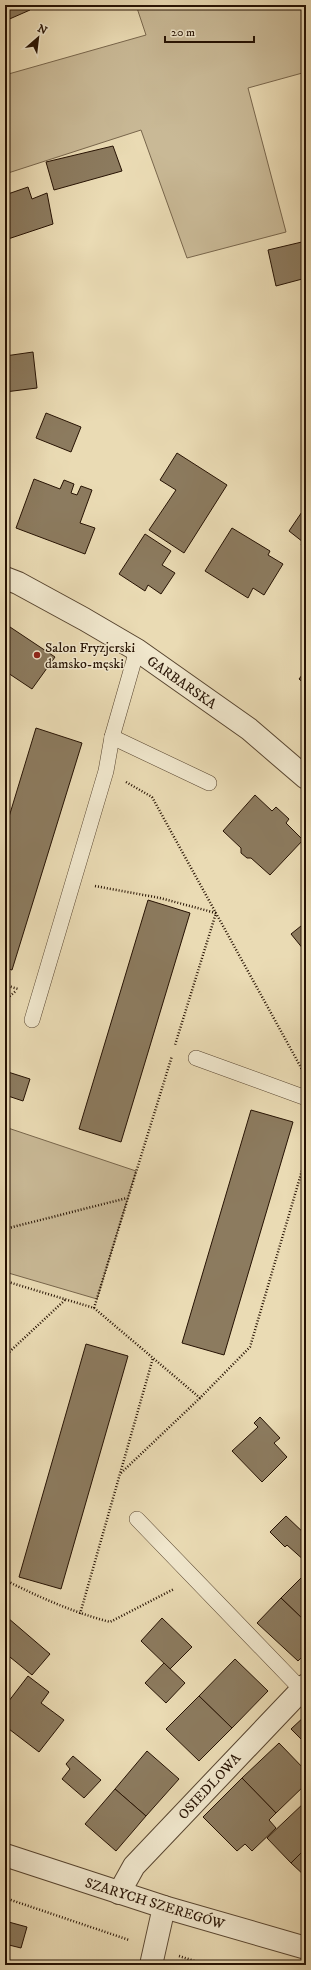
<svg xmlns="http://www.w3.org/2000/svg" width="311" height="1970" font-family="'IM FELL DW Pica',serif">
  <rect width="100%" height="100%" fill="#eadbb4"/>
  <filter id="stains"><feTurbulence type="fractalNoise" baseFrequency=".005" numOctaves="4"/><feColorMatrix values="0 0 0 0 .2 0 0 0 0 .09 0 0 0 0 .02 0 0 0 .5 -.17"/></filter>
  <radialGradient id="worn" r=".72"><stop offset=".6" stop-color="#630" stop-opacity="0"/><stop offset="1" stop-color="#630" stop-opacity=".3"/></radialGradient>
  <!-- green -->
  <g fill="#c9b996" stroke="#78664c">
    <path d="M 136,5 L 306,5 L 306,72 L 248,88 L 286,232 L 187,258 L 141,130 L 5,174 L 5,75 L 146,35 Z"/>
    <path d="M 5,1127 L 136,1171 L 97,1299 L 5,1272 Z"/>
  </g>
  <!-- building -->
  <g fill="#8c7b5f" stroke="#261203">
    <path d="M 5,5 L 28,5 L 30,10 L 5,21 Z"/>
    <path d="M 113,146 L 122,171 L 54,190 L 46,162 Z"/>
    <path d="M 28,187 L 32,199 L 47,193 L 53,224 L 5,240 L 5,195 Z"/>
    <path d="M 306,241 L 306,278 L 276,286 L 268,250 Z"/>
    <path d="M 33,352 L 37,388 L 5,392 L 5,356 Z"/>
    <path d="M 46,413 L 81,427 L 71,452 L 36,438 Z"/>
    <path d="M 177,453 L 227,485 L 184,553 L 149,530 L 176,490 L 160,480 Z"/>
    <path d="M 34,479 L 60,489 L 64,480 L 74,484 L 71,493 L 77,495 L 81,486 L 92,490 L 80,523 L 95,528 L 85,554 L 16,528 Z"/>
    <path d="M 306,506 L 306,549 L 301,545 L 303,542 L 289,531 Z"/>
    <path d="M 232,528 L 270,551 L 268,555 L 283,564 L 264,595 L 253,588 L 248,598 L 205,571 Z"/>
    <path d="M 145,534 L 171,551 L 162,565 L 175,573 L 161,594 L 148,585 L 145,591 L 119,574 Z"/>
    <path d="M 10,627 L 55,657 L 32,689 L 5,671 L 5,635 Z"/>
    <path d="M 306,670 L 306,685 L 299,679 Z"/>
    <path d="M 36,728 L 82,743 L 12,970 L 5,968 L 5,830 Z"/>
    <path d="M 255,795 L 272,811 L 276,807 L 289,819 L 286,823 L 303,840 L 270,875 L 251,858 L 247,858 L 241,853 L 241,848 L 223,831 Z"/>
    <path d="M 148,900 L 190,913 L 121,1142 L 79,1129 Z"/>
    <path d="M 306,922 L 306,950 L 304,950 L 291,934 Z"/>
    <path d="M 8,1072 L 30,1079 L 23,1101 L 5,1095 L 5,1081 Z"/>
    <path d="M 251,1110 L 293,1122 L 224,1355 L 182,1343 Z"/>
    <path d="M 86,1344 L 128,1356 L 61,1589 L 19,1577 Z"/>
    <path d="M 260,1417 L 280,1438 L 274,1443 L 287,1457 L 262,1482 L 232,1451 L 258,1427 L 254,1423 Z"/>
    <path d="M 286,1516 L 306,1535 L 306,1562 L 287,1545 L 285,1547 L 270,1532 Z"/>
    <path d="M 306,1573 L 306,1622 L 281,1598 Z"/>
    <path d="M 281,1598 L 306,1622 L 306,1653 L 298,1661 L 257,1623 Z"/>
    <path d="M 8,1618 L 50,1654 L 32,1675 L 5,1653 L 5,1622 Z"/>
    <path d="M 162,1618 L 192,1647 L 170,1669 L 141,1641 Z"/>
    <path d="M 235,1659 L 268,1691 L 232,1728 L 199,1696 Z"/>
    <path d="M 164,1663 L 185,1683 L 166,1703 L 145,1683 Z"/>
    <path d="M 28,1676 L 49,1692 L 41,1703 L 64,1720 L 39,1752 L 5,1726 L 5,1706 Z"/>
    <path d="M 199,1696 L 232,1728 L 199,1761 L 166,1729 Z"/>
    <path d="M 306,1715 L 306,1744 L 291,1729 Z"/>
    <path d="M 279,1743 L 306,1771 L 306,1784 L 276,1813 L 242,1778 Z"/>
    <path d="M 147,1751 L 179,1779 L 146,1816 L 115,1789 Z"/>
    <path d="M 73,1756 L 101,1780 L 84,1798 L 62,1779 L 70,1769 L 66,1764 Z"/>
    <path d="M 242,1778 L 276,1813 L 269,1820 L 276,1828 L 252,1851 L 245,1844 L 237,1851 L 203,1817 Z"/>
    <path d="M 115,1789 L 146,1816 L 116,1851 L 85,1824 Z"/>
    <path d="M 305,1802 L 306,1803 L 306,1848 L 291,1863 L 267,1838 Z"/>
    <path d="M 306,1848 L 306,1877 L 291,1863 Z"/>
    <path d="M 5,1921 L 27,1927 L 21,1948 L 5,1944 Z"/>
  </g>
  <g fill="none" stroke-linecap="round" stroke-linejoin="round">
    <defs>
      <g id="service">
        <path d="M 112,737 L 209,783"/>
        <path d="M 32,1020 L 106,771 L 112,737 L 137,650"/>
        <path d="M 196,1058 L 306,1098"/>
        <path d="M 137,1519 L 301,1689"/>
      </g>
      <g id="minor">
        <path d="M 5,578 L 18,583 L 84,619 L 137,650 L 249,729 L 306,778"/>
        <path d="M 5,1855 L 164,1907 L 306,1948"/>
        <path d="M 119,1893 L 134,1866 L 306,1685"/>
        <path d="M 151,1965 L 164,1907"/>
      </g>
    </defs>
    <!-- service casing -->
    <use href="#service" stroke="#57442f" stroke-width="16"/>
    <!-- minor casing -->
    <use href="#minor" stroke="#57442f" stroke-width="24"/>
    <!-- path -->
    <g stroke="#261203" stroke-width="2.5" stroke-dasharray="1 2" stroke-linecap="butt">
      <path d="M 126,782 L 152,797 L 304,1073"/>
      <path d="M 95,886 L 160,898 L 216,913 L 175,1045"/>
      <path d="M 5,985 L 18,989"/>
      <path d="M 5,1000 L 16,991"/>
      <path d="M 5,1229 L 127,1198"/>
      <path d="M 5,1281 L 94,1308 L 153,1358"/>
      <path d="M 94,1308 L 172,1056"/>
      <path d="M 5,1356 L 66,1299"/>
      <path d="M 121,1473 L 200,1398"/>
      <path d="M 5,1580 C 39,1597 72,1612 110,1622 L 174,1589"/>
      <path d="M 80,1614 L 153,1358 L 200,1398 L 250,1347 L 306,1157"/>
      <path d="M 5,1898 L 129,1940"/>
      <path d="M 179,1956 L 207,1965"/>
    </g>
    <!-- service -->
    <use href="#service" stroke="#f1e8ce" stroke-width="15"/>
    <!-- minor -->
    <use href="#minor" stroke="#f1e8ce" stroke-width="22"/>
  </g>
  <!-- markers -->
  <circle fill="#8f2418" stroke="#f1e8ce" stroke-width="1.5" cx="37" cy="655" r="4"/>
  <g text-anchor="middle" stroke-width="3" stroke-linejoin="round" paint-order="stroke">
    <!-- poi labels -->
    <g font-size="14" fill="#261203" stroke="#f1e8ce" text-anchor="start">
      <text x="45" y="652">Salon Fryzjerski<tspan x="45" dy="16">damsko-męski</tspan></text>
    </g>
    <!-- street labels -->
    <g font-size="14" fill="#261203" stroke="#f1e8ce">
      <text transform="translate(182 682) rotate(35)" y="5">GARBARSKA</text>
      <text transform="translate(209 1786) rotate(-47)" y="5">OSIEDLOWA</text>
      <text transform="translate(155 1903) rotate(17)" y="5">SZARYCH SZEREGÓW</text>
    </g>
  </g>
  <!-- margin -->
  <rect width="311" height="1970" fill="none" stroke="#eadbb4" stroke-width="20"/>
  <rect x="6" y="6" width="299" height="1958" fill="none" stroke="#261203" stroke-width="2"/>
  <rect x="10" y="10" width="291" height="1950" fill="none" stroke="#261203"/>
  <!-- north arrow -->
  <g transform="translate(38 38) rotate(28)" stroke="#f1e8ce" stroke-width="3" paint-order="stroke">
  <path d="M0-3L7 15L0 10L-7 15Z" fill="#261203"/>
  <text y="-6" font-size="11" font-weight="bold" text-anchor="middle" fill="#261203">N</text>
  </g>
  <!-- scale -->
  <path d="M165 36v6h89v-6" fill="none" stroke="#261203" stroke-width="2"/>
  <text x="171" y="36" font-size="12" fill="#261203" stroke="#f1e8ce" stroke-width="3" paint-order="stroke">20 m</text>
  <rect width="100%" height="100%" filter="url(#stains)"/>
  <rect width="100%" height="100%" fill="url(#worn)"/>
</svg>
